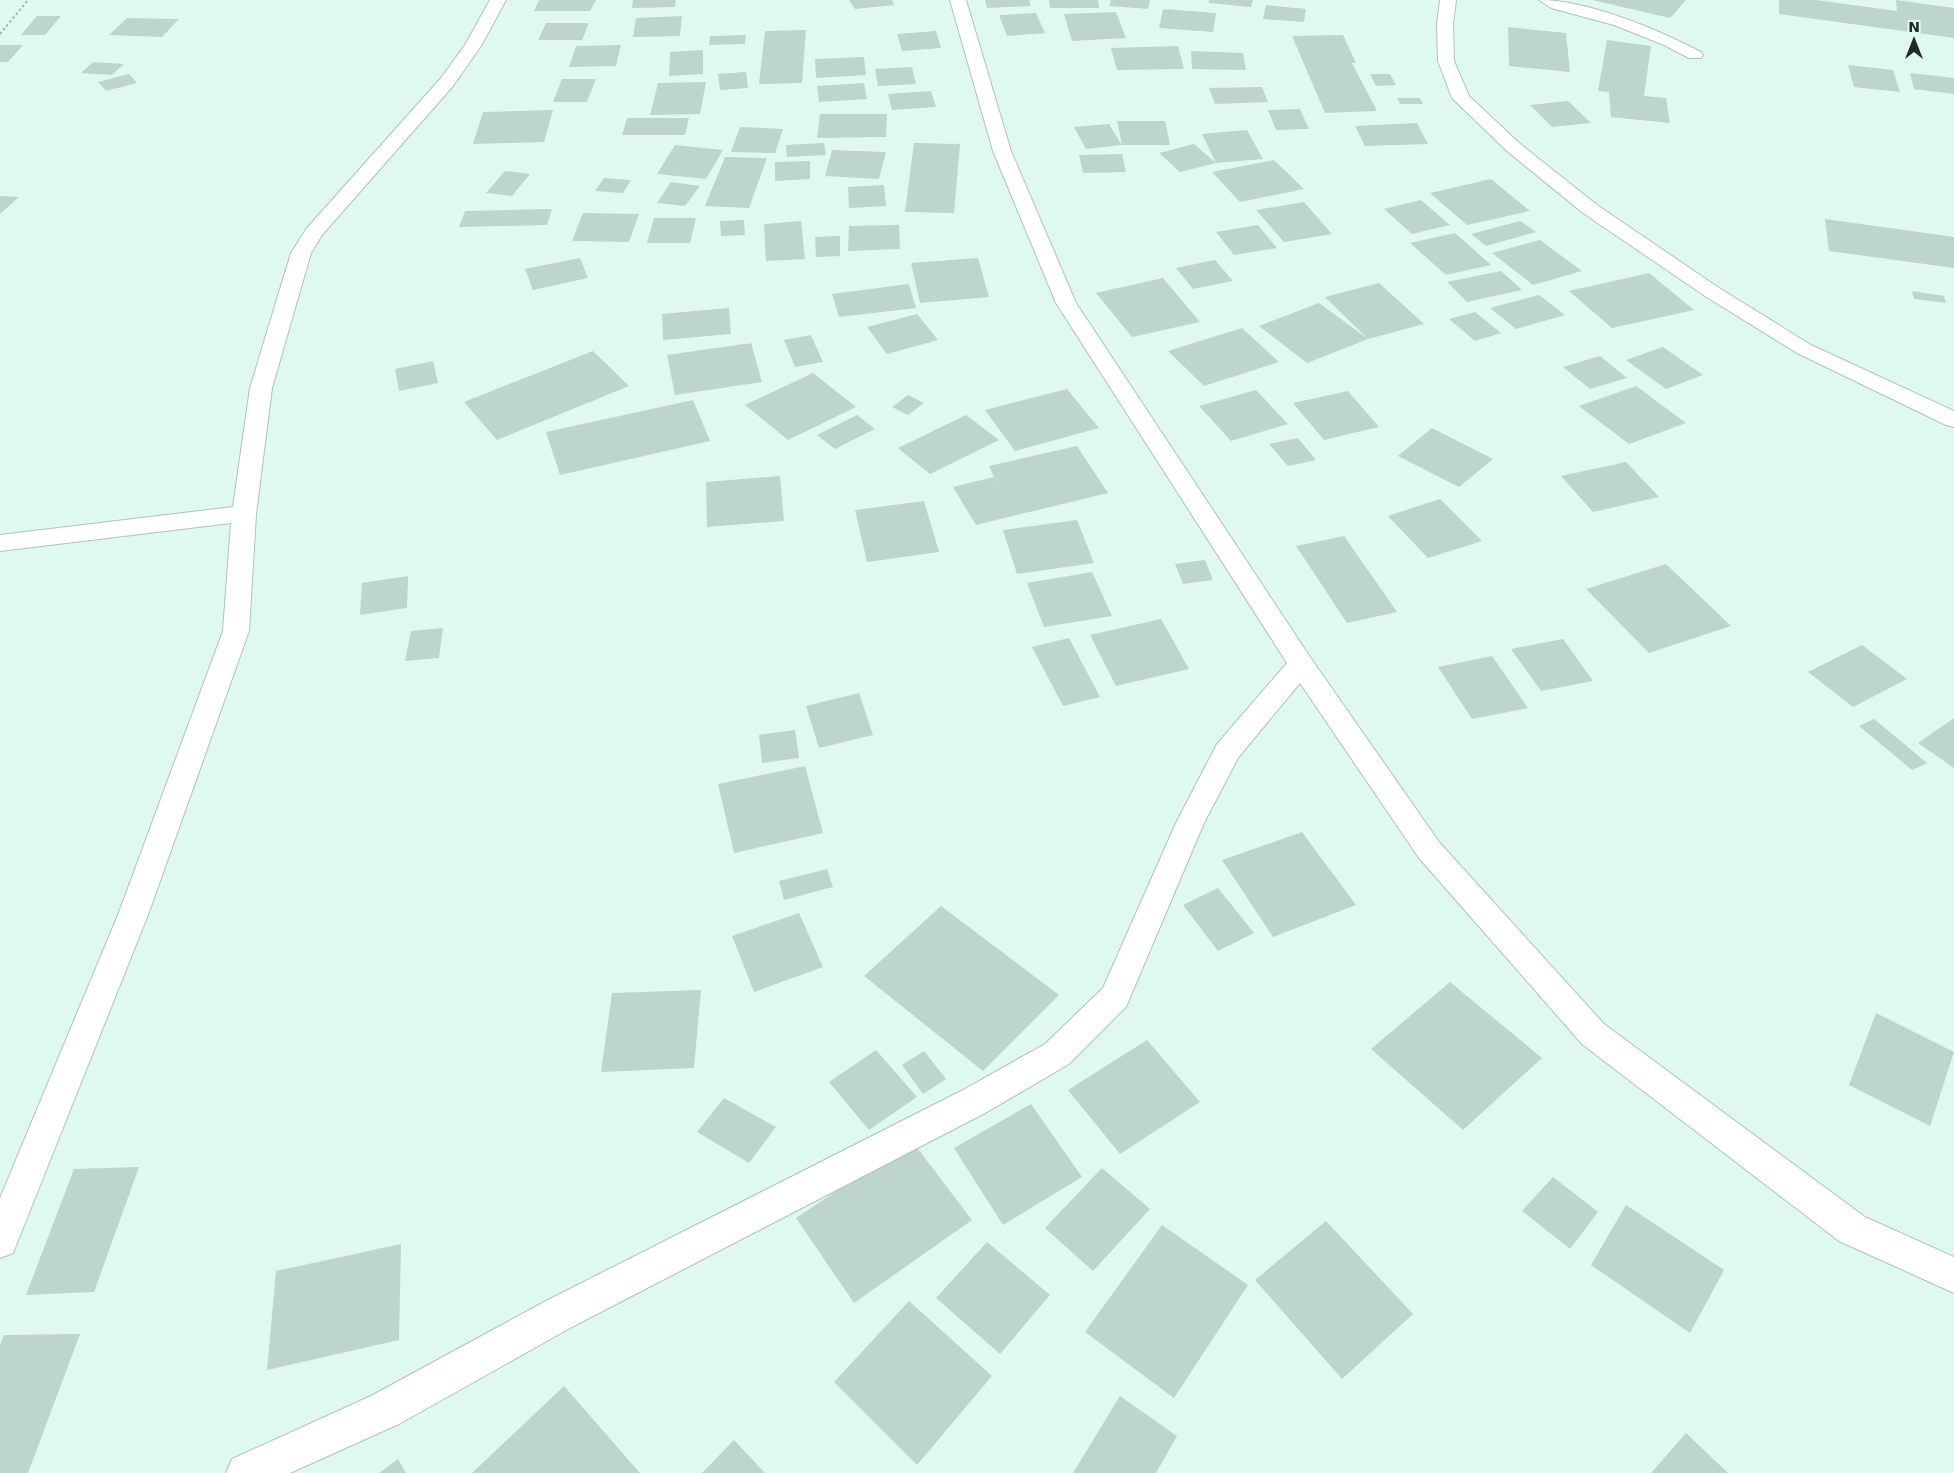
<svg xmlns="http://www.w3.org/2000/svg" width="1954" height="1473" font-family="'DejaVu Sans',sans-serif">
  <rect width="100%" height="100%" fill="#e0f9ef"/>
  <!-- building -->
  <g fill="#bdd5cb">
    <path d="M 539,0 L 596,0 L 590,11 L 534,11 Z"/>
    <path d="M 633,0 L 676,0 L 675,7 L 632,8 Z"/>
    <path d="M 849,0 L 892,0 L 894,5 L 855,9 Z"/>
    <path d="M 985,0 L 1029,0 L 1031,6 L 987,8 Z"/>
    <path d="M 1049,0 L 1098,0 L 1099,8 L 1050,8 Z"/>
    <path d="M 1111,0 L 1150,0 L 1148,9 L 1109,6 Z"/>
    <path d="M 1209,0 L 1253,0 L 1251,7 L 1209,3 Z"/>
    <path d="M 1592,0 L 1686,0 L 1670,18 Z"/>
    <path d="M 1779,0 L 1816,0 L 1897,11 L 1896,0 L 1954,8 L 1954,38 L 1779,14 Z"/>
    <path d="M 1266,5 L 1306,9 L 1304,22 L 1263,19 Z"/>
    <path d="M 1163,9 L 1216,13 L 1213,32 L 1159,28 Z"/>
    <path d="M 1116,12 L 1126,38 L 1072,41 L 1064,14 Z"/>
    <path d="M 1036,13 L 1045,33 L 1007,36 L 999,15 Z"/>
    <path d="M 37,16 L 61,16 L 45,35 L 21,35 Z"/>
    <path d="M 682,16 L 680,36 L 633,37 L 636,18 Z"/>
    <path d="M 127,18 L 179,19 L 162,37 L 109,35 Z"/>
    <path d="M 546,23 L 589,23 L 582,40 L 538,40 Z"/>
    <path d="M 1508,27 L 1566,33 L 1570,72 L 1509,66 Z"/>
    <path d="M 806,30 L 802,83 L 759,84 L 765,31 Z"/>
    <path d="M 936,31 L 941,48 L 902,51 L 897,34 Z"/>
    <path d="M 746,35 L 745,44 L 709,45 L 710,36 Z"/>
    <path d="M 1343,35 L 1356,63 L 1352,63 L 1377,111 L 1325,113 L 1292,36 Z"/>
    <path d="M 1607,40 L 1651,46 L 1644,96 L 1666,98 L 1670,123 L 1611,117 L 1609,92 L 1598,91 Z"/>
    <path d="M 0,45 L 23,45 L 8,62 L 0,62 Z"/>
    <path d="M 621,45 L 616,66 L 569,67 L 576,46 Z"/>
    <path d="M 1178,46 L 1184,69 L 1117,70 L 1111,48 Z"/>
    <path d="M 703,50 L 703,74 L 669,76 L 670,52 Z"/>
    <path d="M 1191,51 L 1243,53 L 1246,70 L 1192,69 Z"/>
    <path d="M 864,57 L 866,75 L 816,78 L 815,59 Z"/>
    <path d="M 93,62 L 124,64 L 112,75 L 81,73 Z"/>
    <path d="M 1848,65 L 1893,70 L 1900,92 L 1854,87 Z"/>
    <path d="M 912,67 L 916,84 L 878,86 L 875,69 Z"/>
    <path d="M 746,72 L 748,88 L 720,90 L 718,74 Z"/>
    <path d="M 1910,73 L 1954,78 L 1954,94 L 1914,89 Z"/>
    <path d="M 129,74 L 137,83 L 106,91 L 98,82 Z"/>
    <path d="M 1370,74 L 1390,74 L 1396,85 L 1376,86 Z"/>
    <path d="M 562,79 L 596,79 L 587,102 L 553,102 Z"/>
    <path d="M 706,82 L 700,114 L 650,115 L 658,83 Z"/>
    <path d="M 864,83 L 867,99 L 819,102 L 817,86 Z"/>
    <path d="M 1262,87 L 1268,102 L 1215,104 L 1209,88 Z"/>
    <path d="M 931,91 L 936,107 L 892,110 L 888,94 Z"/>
    <path d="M 1397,98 L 1420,98 L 1423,104 L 1400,104 Z"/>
    <path d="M 1568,101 L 1591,123 L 1552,127 L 1530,105 Z"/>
    <path d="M 1300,109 L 1309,129 L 1276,130 L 1268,110 Z"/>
    <path d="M 553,110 L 544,142 L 473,144 L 483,112 Z"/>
    <path d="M 820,114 L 887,114 L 886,137 L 817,138 Z"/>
    <path d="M 627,118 L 689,118 L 685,135 L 622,135 Z"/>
    <path d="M 1117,121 L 1165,121 L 1170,145 L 1122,145 Z"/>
    <path d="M 1417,123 L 1428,144 L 1365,146 L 1355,126 Z"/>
    <path d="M 1109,124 L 1122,145 L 1086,149 L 1074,127 Z"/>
    <path d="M 740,127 L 783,129 L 775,153 L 731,152 Z"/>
    <path d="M 1247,130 L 1263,159 L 1216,163 L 1180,172 L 1159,153 L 1194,144 L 1216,163 L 1202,134 Z"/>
    <path d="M 824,143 L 826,155 L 787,157 L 786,145 Z"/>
    <path d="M 914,143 L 960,144 L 954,213 L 905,212 Z"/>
    <path d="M 675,145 L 723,150 L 706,179 L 657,174 Z"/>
    <path d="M 832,150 L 886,152 L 879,179 L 825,176 Z"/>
    <path d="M 1122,154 L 1126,172 L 1083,173 L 1079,155 Z"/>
    <path d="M 725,157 L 767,158 L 749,208 L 705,206 Z"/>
    <path d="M 1274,160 L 1304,189 L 1240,202 L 1212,172 Z"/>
    <path d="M 810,161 L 810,179 L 775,181 L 775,162 Z"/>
    <path d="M 505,171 L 530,174 L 512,196 L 486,193 Z"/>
    <path d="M 604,178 L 631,180 L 623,193 L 595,191 Z"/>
    <path d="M 1491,179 L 1530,211 L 1467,225 L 1430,193 Z"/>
    <path d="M 671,182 L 700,186 L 685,206 L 657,203 Z"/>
    <path d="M 884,185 L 886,206 L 849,208 L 848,187 Z"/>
    <path d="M 0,196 L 19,197 L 0,214 Z"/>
    <path d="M 1421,200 L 1450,225 L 1412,234 L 1384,209 Z"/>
    <path d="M 1304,202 L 1332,234 L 1284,242 L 1256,210 Z"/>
    <path d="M 552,209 L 547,225 L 459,227 L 465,211 Z"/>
    <path d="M 583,213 L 639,214 L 629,242 L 572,241 Z"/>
    <path d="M 654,218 L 696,218 L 690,243 L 647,243 Z"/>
    <path d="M 1825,219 L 1954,237 L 1954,268 L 1829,251 Z"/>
    <path d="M 744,220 L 745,235 L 721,236 L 720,221 Z"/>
    <path d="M 801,221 L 805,259 L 766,261 L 764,224 Z"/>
    <path d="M 1520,221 L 1536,232 L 1486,246 L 1471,234 Z"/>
    <path d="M 899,225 L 900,249 L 848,251 L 849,226 Z"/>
    <path d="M 1258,225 L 1277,248 L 1234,255 L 1216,232 Z"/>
    <path d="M 1455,233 L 1491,265 L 1446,275 L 1410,243 Z"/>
    <path d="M 840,236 L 840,256 L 816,257 L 815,237 Z"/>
    <path d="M 1540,240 L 1582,271 L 1533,285 L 1492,253 Z"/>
    <path d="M 580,258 L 588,278 L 533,290 L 525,269 Z"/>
    <path d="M 978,258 L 989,297 L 920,303 L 911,263 Z"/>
    <path d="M 1215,260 L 1233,281 L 1193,289 L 1176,268 Z"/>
    <path d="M 1501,271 L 1522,290 L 1467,302 L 1447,282 Z"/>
    <path d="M 1649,273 L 1694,310 L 1612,328 L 1569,291 Z"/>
    <path d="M 1163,278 L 1200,322 L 1132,337 L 1096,293 Z"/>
    <path d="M 1379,283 L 1424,324 L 1368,339 L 1325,297 Z"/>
    <path d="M 909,284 L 916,308 L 839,317 L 832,294 Z"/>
    <path d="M 1912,291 L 1944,296 L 1946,303 L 1914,299 Z"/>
    <path d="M 1539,295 L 1565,315 L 1516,329 L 1490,308 Z"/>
    <path d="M 1319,303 L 1368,339 L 1307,363 L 1259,326 Z"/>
    <path d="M 729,308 L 731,334 L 663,340 L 662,314 Z"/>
    <path d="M 1475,312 L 1501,333 L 1475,341 L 1449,319 Z"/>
    <path d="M 917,314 L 938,340 L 887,354 L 867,327 Z"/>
    <path d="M 1242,328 L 1279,362 L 1204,386 L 1168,351 Z"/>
    <path d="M 811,335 L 823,362 L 795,367 L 784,340 Z"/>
    <path d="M 751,343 L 762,382 L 675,395 L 667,355 Z"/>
    <path d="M 1663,347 L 1703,375 L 1666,389 L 1626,360 Z"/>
    <path d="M 593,351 L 629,386 L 497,440 L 464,402 Z"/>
    <path d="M 1600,356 L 1627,378 L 1590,389 L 1563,367 Z"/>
    <path d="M 433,361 L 438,383 L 399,391 L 395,369 Z"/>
    <path d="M 813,373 L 856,407 L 788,440 L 745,405 Z"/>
    <path d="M 1636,386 L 1686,423 L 1629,444 L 1579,406 Z"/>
    <path d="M 1067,389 L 1099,428 L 1015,451 L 985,410 Z"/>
    <path d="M 1256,390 L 1288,424 L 1231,441 L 1199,406 Z"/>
    <path d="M 1348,391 L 1379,427 L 1324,440 L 1293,403 Z"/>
    <path d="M 908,395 L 924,403 L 908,415 L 892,407 Z"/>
    <path d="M 693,400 L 710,441 L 560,475 L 546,432 Z"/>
    <path d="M 857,415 L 875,429 L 835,449 L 817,435 Z"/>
    <path d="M 966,415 L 999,440 L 930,474 L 898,448 Z"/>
    <path d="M 1432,428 L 1493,459 L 1459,487 L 1398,456 Z"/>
    <path d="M 1298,438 L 1316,460 L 1288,466 L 1269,444 Z"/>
    <path d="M 1077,446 L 1108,493 L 976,525 L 953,487 L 994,477 L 997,483 L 989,466 Z"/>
    <path d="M 1626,462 L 1659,497 L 1593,512 L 1561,476 Z"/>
    <path d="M 780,476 L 784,521 L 707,527 L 706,482 Z"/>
    <path d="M 1440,499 L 1482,541 L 1428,558 L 1388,516 Z"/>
    <path d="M 924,501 L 939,552 L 867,562 L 855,510 Z"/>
    <path d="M 1077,520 L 1094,563 L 1017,574 L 1003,530 Z"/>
    <path d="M 1344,536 L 1397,612 L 1347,623 L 1296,546 Z"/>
    <path d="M 1205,560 L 1213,580 L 1183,584 L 1175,564 Z"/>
    <path d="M 1666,564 L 1731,626 L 1649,653 L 1586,589 Z"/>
    <path d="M 1092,572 L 1112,616 L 1044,627 L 1027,583 Z"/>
    <path d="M 408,576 L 407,608 L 360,615 L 362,583 Z"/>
    <path d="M 1161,619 L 1189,669 L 1116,686 L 1090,635 Z"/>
    <path d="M 443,628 L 439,658 L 405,661 L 411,631 Z"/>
    <path d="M 1069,638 L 1100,697 L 1063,706 L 1032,647 Z"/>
    <path d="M 1563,639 L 1593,681 L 1541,691 L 1511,649 Z"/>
    <path d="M 1862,645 L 1907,679 L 1853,707 L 1808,672 Z"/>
    <path d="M 1492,656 L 1528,708 L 1472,719 L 1438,667 Z"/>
    <path d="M 859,693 L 873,735 L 819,748 L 806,706 Z"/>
    <path d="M 1954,718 L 1954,768 L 1918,743 Z"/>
    <path d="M 1874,719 L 1927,763 L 1912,770 L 1859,726 Z"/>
    <path d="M 795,730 L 799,758 L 762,763 L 759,735 Z"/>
    <path d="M 805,766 L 823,833 L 734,853 L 718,784 Z"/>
    <path d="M 1302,832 L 1356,905 L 1273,937 L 1222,860 Z"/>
    <path d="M 827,869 L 833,887 L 784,900 L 779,881 Z"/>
    <path d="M 1218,888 L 1254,933 L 1218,951 L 1183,905 Z"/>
    <path d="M 941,906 L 1059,995 L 983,1071 L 864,976 Z"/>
    <path d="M 799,913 L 823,967 L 754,992 L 732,936 Z"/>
    <path d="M 1450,982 L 1542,1058 L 1463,1130 L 1371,1049 Z"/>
    <path d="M 701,990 L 694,1068 L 601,1072 L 612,993 Z"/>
    <path d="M 1876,1013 L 1954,1052 L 1930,1126 L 1849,1085 Z"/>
    <path d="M 1147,1040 L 1200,1102 L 1120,1154 L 1068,1090 Z"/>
    <path d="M 876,1050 L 917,1097 L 869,1130 L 829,1082 Z"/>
    <path d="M 924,1051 L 946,1079 L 923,1094 L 902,1065 Z"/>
    <path d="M 724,1098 L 776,1127 L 749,1163 L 697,1132 Z"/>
    <path d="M 1031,1104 L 1082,1177 L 1003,1225 L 954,1148 Z"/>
    <path d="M 912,1141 L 972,1220 L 854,1303 L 796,1218 Z"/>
    <path d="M 139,1167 L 94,1292 L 26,1295 L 74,1169 Z"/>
    <path d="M 1102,1168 L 1150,1209 L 1093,1271 L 1045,1228 Z"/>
    <path d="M 1553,1177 L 1598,1212 L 1570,1249 L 1522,1211 Z"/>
    <path d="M 1626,1205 L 1724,1270 L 1690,1333 L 1591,1265 Z"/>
    <path d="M 1326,1221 L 1413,1314 L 1342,1379 L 1255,1280 Z"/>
    <path d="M 1162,1225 L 1248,1285 L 1174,1398 L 1085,1332 Z"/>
    <path d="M 987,1242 L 1050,1295 L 1000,1354 L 936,1298 Z"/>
    <path d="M 401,1244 L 399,1340 L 267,1370 L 276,1271 Z"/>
    <path d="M 909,1301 L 992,1376 L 917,1465 L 834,1382 Z"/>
    <path d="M 80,1334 L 28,1473 L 0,1473 L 0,1345 L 4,1335 Z"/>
    <path d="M 564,1386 L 640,1473 L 472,1473 Z"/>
    <path d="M 1120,1396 L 1177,1436 L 1156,1473 L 1073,1473 Z"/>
    <path d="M 1686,1433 L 1728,1473 L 1651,1473 Z"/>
    <path d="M 734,1440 L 765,1473 L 702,1473 Z"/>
    <path d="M 398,1459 L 406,1473 L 379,1473 Z"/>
  </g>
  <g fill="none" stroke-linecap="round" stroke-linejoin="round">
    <defs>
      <g id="street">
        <path d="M 490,0 L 506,0 L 481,46 L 453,86 L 322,235 L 311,253 L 272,388 L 256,514 L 249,631 L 148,915 L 13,1253 L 0,1258 L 0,1198 L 118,915 L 223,631 L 231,523 L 0,551 L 0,535 L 233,507 L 250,388 L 291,253 L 307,228 L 441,78 L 465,45 Z"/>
        <path d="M 950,0 L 966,0 L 1011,151 L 1076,303 L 1310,657 L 1439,842 L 1604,1024 L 1865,1217 L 1954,1257 L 1954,1293 L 1839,1241 L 1582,1044 L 1419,858 L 1300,683 L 1238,758 L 1204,823 L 1126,1007 L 1069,1064 L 987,1112 L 570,1328 L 399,1424 L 290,1473 L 226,1473 L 232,1459 L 371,1396 L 544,1302 L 963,1090 L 1045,1044 L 1103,988 L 1176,823 L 1217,744 L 1287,663 L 1056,303 L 993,151 Z"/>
        <path d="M 1440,0 L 1456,0 L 1453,24 L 1454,61 L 1469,96 L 1519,143 L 1597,205 L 1719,288 L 1811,345 L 1954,411 L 1954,427 L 1946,425 L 1797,353 L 1705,296 L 1583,213 L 1507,151 L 1452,98 L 1438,61 L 1437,24 Z"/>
        <path d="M 1539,0 C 1588,0 1657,29 1701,52 L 1703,55 L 1701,58 L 1689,58 L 1664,45 L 1614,25 L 1551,8 Z"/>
      </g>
    </defs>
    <!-- street casing -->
    <use href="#street" stroke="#adc4bb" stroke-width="2"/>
    <!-- path -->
    <path stroke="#a1b5ad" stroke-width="2" stroke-dasharray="2.5 2.5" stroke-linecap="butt" d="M 0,34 L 28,0"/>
    <!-- street -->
    <use href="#street" fill="#fff" fill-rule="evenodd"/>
  </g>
  <!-- north arrow -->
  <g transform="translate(1914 40)" stroke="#e0f9ef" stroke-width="4" paint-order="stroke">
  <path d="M0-4L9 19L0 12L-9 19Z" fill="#202926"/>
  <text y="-8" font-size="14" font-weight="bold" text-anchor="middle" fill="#202926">N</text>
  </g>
</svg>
